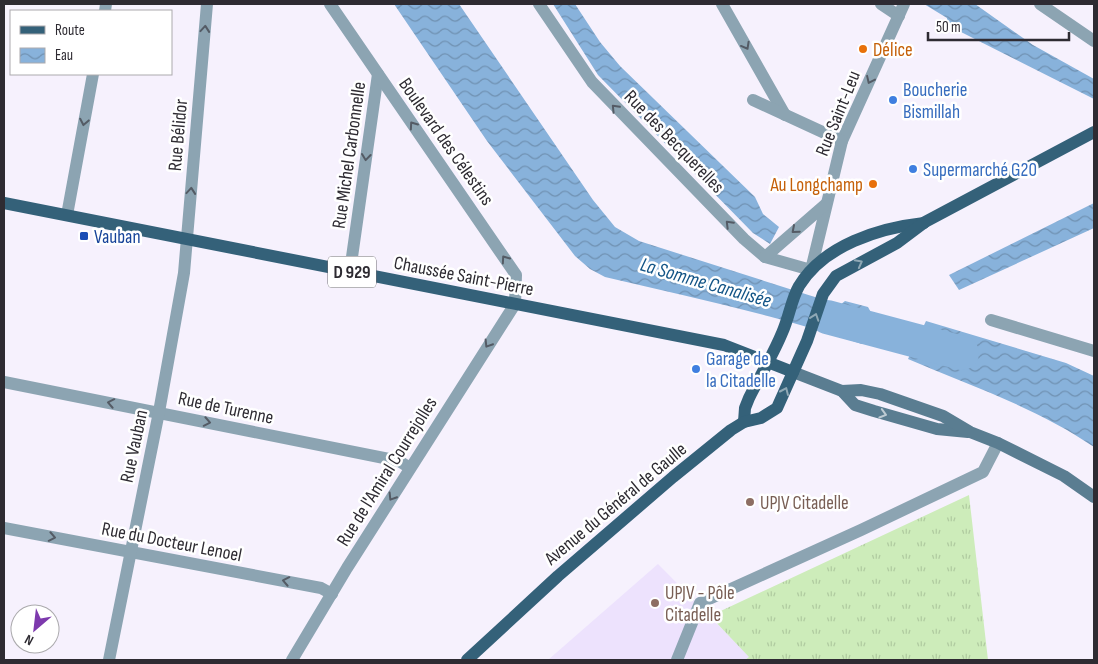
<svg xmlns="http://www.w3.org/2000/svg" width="1098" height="664" font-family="'Sofia Sans Condensed',sans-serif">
  <defs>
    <pattern id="grass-tufts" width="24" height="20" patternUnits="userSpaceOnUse" patternTransform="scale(1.25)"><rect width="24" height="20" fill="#cdecba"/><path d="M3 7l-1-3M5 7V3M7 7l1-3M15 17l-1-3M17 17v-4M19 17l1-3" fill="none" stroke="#b0cba0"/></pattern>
    <pattern id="water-waves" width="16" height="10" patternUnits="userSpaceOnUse" patternTransform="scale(1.25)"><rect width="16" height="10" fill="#88b2db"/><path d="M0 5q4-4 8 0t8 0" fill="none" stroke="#7091b2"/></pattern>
  </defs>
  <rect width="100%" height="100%" fill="#f6f1fd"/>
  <!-- built -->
  <path fill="#ede2fd" d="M 658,564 L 750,657 L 745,660 L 548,660 Z"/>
  <!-- grass -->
  <path fill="url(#grass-tufts)" d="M 969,495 L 988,660 L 745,660 L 749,657 L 710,616 Z"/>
  <!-- water -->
  <g fill="url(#water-waves)">
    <path d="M 394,4 L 459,4 L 593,200 L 615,227 L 639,241 L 840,305 L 845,301 L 868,307 L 874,318 L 870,336 L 862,344 C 778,316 691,297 605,277 L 590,269 L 575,256 L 487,141 Z"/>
    <path d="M 553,4 L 575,4 L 600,42 L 620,66 L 755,197 L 763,214 L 779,227 L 770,244 L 753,233 L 598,75 Z"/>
    <path d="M 924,4 L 975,4 L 1033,45 L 1094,79 L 1094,99 L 961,32 L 947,21 L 947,18 Z"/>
    <path d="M 1094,203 L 1094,228 L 959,290 L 949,275 Z"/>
    <path d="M 926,321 L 1066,363 L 1094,376 L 1094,447 C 1037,408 971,386 908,359 Z"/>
  </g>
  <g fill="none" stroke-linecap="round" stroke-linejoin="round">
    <!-- river -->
    <path stroke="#88b2db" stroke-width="34" d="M 827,317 L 962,353"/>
    <!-- street -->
    <g stroke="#8ca4b2" stroke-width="12">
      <path d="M 539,4 L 592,82 L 744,239 L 765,257 L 811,270 L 842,141 L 904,4"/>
      <path d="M 722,4 L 785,115"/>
      <path d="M 881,4 L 899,16"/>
      <path d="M 1040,4 L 1094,41"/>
      <path d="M 105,11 L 106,4"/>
      <path d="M 753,100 L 842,141"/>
      <path d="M 67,215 L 93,74"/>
      <path d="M 765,257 L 826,204"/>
      <path d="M 350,271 L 378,74"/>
      <path d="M 991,320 L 1094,351"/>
      <path d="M 4,382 L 399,461 L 410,468"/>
      <path d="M 4,528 L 321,588 L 332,594"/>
      <path d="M 109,660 L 159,412 L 184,273 L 207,4"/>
      <path d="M 292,660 L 347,568 L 515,304 L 516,275 L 330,4"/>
      <path d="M 677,660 L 700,603 L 861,530 L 983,472 L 998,443"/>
    </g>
    <!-- secondary -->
    <g stroke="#5a7d91" stroke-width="12">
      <path d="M 793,372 L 842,391 L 855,405 L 874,411 L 937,429 L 968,432"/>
      <path d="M 842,391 L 861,390 L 880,394 L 943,416 L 970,432 L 998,443 L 1064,476 L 1094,497"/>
    </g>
    <!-- primary -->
    <g stroke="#346179" stroke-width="12">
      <path d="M 4,203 L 724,345 L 793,372"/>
      <path d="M 744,422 L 745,408 L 749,398 C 760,376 773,355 782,333 C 789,318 791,300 799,286 C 824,245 879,228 924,223"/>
      <path d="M 467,660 L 558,576 L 673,477 L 731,430 L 744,422 L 761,418 L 777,408 L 807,341 L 823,294 L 836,276 L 897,243 L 925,222 L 1094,132"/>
    </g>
  </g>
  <!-- one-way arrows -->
  <defs><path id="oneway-chevron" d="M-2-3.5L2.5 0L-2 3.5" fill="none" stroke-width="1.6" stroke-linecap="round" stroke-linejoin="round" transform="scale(1.25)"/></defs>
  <g stroke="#545b65">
    <use href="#oneway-chevron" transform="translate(205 29) rotate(-85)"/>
    <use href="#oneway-chevron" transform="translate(746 46) rotate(61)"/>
    <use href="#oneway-chevron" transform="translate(870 80) rotate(115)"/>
    <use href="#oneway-chevron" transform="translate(615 108) rotate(-134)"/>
    <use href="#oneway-chevron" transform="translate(84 122) rotate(101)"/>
    <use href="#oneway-chevron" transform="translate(413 125) rotate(-125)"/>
    <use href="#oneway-chevron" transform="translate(366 157) rotate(97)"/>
    <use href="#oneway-chevron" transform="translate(191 191) rotate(-85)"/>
    <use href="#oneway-chevron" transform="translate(729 224) rotate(-135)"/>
    <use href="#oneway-chevron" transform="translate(795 230) rotate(139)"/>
    <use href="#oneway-chevron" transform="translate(505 259) rotate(-125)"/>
    <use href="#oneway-chevron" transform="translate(488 344) rotate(122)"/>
    <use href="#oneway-chevron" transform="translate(111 403) rotate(-169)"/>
    <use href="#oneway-chevron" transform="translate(207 422) rotate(11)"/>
    <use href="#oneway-chevron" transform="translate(392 497) rotate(122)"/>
    <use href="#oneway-chevron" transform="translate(52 537) rotate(11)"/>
    <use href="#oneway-chevron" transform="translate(286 581) rotate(-169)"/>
  </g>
  <g stroke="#8fa8b5">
    <use href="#oneway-chevron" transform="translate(859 263) rotate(-28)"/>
    <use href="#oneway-chevron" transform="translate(815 317) rotate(-71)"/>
    <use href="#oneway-chevron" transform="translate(785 391) rotate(-66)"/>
  </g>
  <use stroke="#bdcbd3" href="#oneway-chevron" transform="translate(883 414) rotate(16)"/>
  <!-- markers -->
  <g fill="#e8710a" stroke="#fff" stroke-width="2">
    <circle cx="863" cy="49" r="5"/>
    <circle cx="873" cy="184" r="5"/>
  </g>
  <g fill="#3f7fe0" stroke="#fff" stroke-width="2">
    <circle cx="893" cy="100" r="5"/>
    <circle cx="913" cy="169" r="5"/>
    <circle cx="696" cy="369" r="5"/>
  </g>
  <rect fill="#1a4fb4" stroke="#fff" stroke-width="2" x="79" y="231" width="10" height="10" rx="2.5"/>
  <g fill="#8d6e63" stroke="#fff" stroke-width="2">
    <circle cx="750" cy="502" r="5"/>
    <circle cx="655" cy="603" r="5"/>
  </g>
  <g text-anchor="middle" stroke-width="5" stroke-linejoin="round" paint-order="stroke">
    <!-- shield labels -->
    <rect fill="#fff" stroke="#6d6b70" stroke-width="1" x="328" y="256.5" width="48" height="31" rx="4"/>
    <g font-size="18" font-weight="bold" fill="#2e2b32">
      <text x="352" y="278">D 929</text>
    </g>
    <!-- food labels -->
    <g font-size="19" fill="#c56008" stroke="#fff" text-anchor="start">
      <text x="873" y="56">Délice</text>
      <text x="863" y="191" text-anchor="end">Au Longchamp</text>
    </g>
    <!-- shop labels -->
    <g font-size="19" fill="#366cbe" stroke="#fff" text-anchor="start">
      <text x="903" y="96">Boucherie<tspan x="903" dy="22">Bismillah</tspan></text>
      <text x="923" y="176">Supermarché G20</text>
      <text x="706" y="365">Garage de<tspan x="706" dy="22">la Citadelle</tspan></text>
    </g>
    <!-- street labels -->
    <g font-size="19" fill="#2e2b32" stroke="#fff">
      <text transform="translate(837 113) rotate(-68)" y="7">Rue Saint-Leu</text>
      <text transform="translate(177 135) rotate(-85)" y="7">Rue Bélidor</text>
      <text transform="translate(447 141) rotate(55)" y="7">Boulevard des Célestins</text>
      <text transform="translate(675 141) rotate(46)" y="7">Rue des Becquerelles</text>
      <text transform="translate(348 155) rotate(-82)" y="7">Rue Michel Carbonnelle</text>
      <text transform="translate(464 275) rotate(11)" y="7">Chaussée Saint-Pierre</text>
      <text transform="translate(226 407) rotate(12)" y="7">Rue de Turenne</text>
      <text transform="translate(133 446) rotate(-78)" y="7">Rue Vauban</text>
      <text transform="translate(386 471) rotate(-58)" y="7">Rue de l'Amiral Courrejolles</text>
      <text transform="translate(615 503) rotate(-40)" y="7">Avenue du Général de Gaulle</text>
      <text transform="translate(172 541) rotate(11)" y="7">Rue du Docteur Lenoel</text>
    </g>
    <!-- transit labels -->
    <g font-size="19" fill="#164399" stroke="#fff" text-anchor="start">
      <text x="94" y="243">Vauban</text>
    </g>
    <!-- education labels -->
    <g font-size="19" fill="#785e54" stroke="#fff" text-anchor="start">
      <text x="760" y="509">UPJV Citadelle</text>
      <text x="665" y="599">UPJV - Pôle<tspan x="665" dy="22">Citadelle</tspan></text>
    </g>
    <!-- water labels -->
    <g font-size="20" font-style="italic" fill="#125486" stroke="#fff">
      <text transform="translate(706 282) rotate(16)" y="7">La Somme Canalisée</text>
    </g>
  </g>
  <!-- border -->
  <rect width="1098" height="664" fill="none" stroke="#2e2b32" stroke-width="10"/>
  <!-- legend -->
  <rect x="10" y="10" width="162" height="65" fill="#ffffff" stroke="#abaaad"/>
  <rect x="20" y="26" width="25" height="8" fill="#346179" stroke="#abaaad"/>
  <text x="55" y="35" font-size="15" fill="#2e2b32">Route</text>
  <rect x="20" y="48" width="25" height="15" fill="url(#water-waves)" stroke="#abaaad"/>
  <text x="55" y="60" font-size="15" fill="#2e2b32">Eau</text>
  <!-- north arrow -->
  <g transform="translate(35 629) rotate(208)"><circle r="24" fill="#ffffff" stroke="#abaaad"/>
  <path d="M0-4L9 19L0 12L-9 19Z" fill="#7d39ad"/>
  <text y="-8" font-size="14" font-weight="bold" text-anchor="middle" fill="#2e2b32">N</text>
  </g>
  <!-- scale -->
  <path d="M928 32v8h141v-8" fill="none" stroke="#2e2b32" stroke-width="2.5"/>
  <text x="936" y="32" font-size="15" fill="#2e2b32" stroke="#ffffff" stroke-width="4" paint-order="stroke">50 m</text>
</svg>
